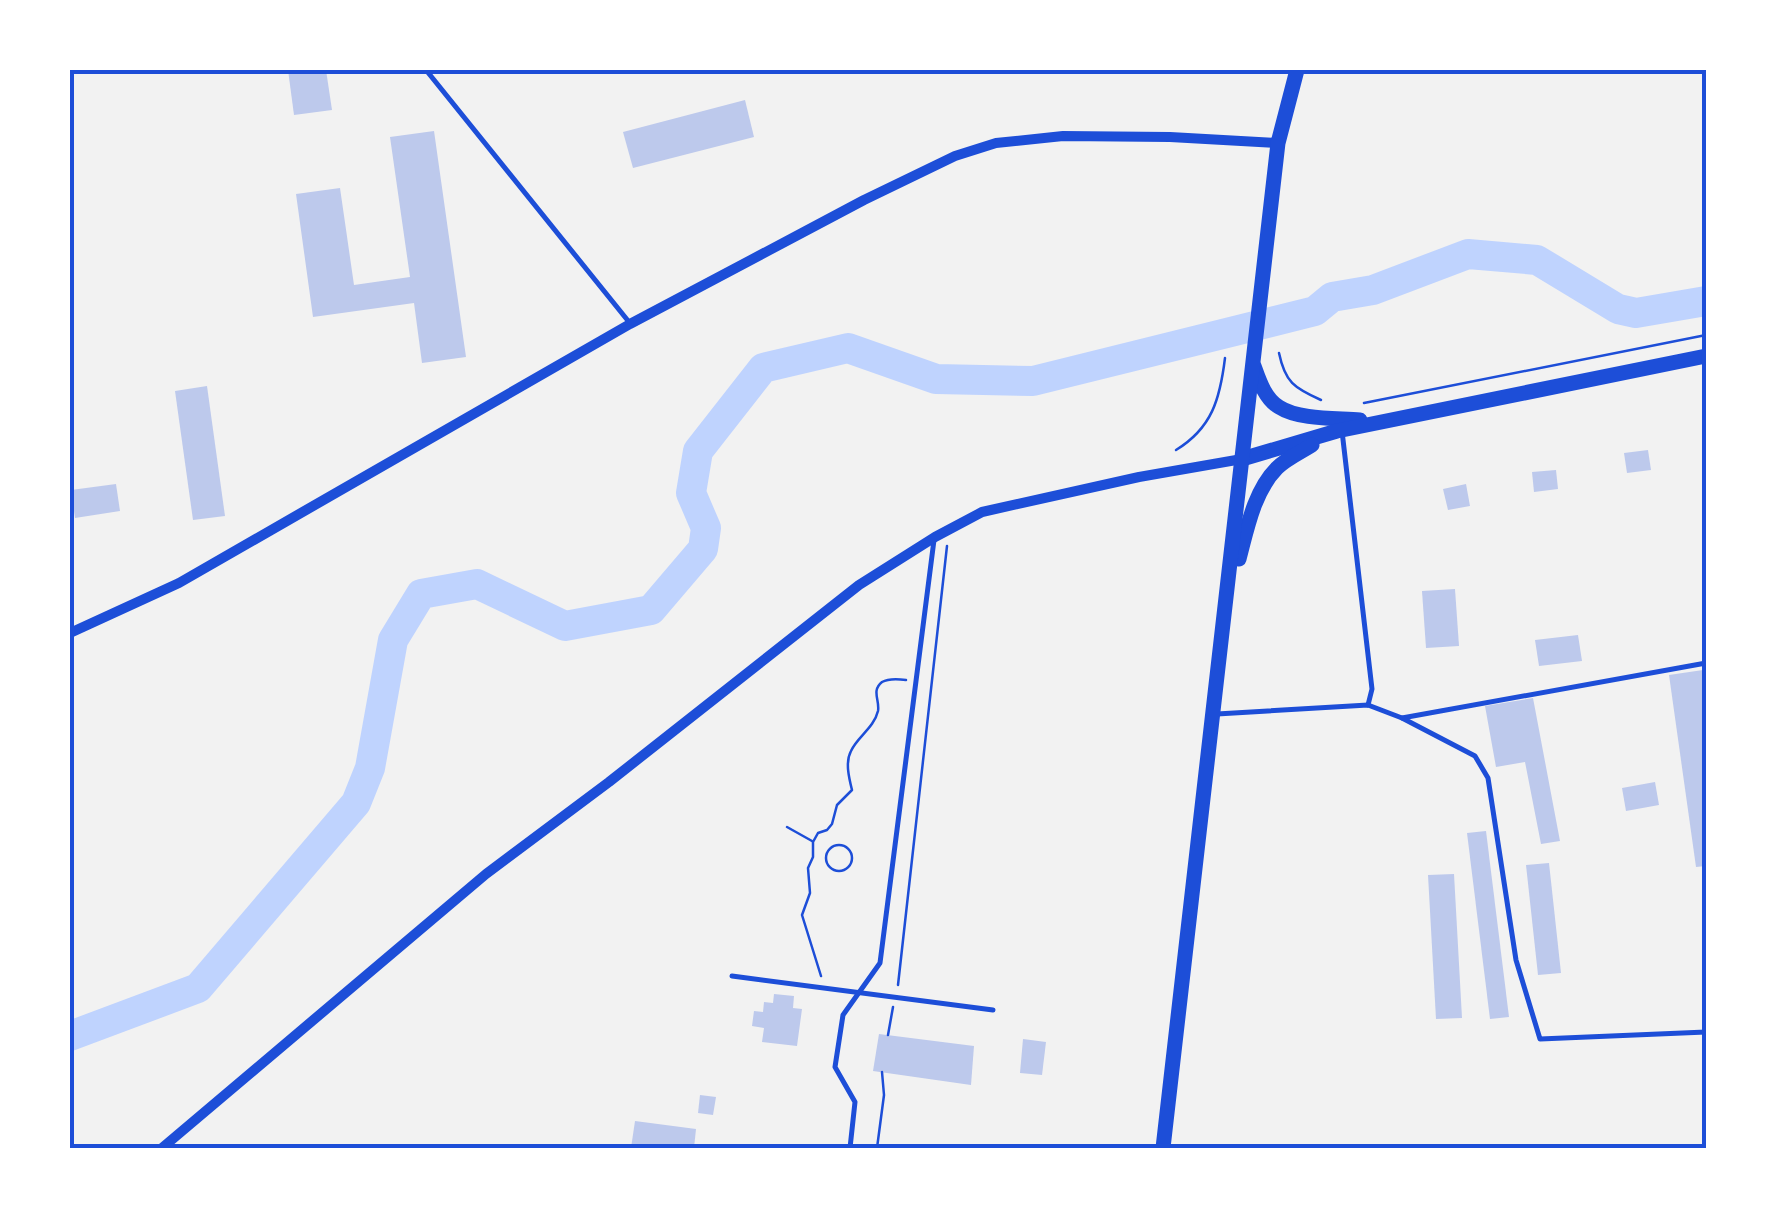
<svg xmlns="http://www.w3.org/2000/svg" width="1776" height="1218" font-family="'Work Sans',sans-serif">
  <rect width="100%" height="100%" fill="#f2f2f2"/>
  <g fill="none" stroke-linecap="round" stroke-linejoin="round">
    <!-- river -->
    <path stroke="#bfd3fe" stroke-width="30" d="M 70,1036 L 198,988 L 356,803 L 370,768 L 393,640 L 421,594 L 477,584 L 565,626 L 651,610 L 703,549 L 706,528 L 691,493 L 698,451 L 763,368 L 848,348 L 936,379 L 1033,381 L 1315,311 L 1332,297 L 1373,290 L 1468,254 L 1537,260 L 1618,309 L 1636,313 L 1706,301"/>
  </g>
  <!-- building -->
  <g fill="#bdc9ec">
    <path d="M 288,70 L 326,70 L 332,110 L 294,115 Z"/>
    <path d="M 745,100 L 754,137 L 633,168 L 623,132 Z"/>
    <path d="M 434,131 L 466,357 L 422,363 L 414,303 L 313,317 L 296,194 L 340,188 L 354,285 L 410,277 L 390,137 Z"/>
    <path d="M 207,386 L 225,516 L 193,520 L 175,391 Z"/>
    <path d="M 1648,450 L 1651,470 L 1627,473 L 1624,453 Z"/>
    <path d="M 1556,470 L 1558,489 L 1534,492 L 1532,472 Z"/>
    <path d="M 116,484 L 120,511 L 75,518 L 71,490 Z"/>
    <path d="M 1466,484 L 1470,506 L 1448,510 L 1443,489 Z"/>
    <path d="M 1455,589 L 1459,646 L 1426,648 L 1422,591 Z"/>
    <path d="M 1578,635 L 1582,661 L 1539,666 L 1535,640 Z"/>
    <path d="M 1703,670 L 1706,695 L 1706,866 L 1696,867 L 1669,675 Z"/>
    <path d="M 1533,698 L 1560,841 L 1541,844 L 1525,762 L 1496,767 L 1485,706 Z"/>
    <path d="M 1655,782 L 1659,805 L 1626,811 L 1622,788 Z"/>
    <path d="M 1486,831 L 1509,1017 L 1490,1019 L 1467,833 Z"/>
    <path d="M 1549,863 L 1561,973 L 1538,975 L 1526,865 Z"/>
    <path d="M 1454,874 L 1462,1018 L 1436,1019 L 1428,875 Z"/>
    <path d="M 774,994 L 794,996 L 793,1008 L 802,1009 L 797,1046 L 762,1042 L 764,1028 L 752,1026 L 754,1011 L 763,1012 L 764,1002 L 773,1003 Z"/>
    <path d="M 879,1034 L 974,1046 L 971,1085 L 873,1071 Z"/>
    <path d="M 1023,1039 L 1046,1042 L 1042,1075 L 1020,1073 Z"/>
    <path d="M 700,1095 L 716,1097 L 713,1115 L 698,1113 Z"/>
    <path d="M 635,1121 L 696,1129 L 694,1148 L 631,1148 Z"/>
  </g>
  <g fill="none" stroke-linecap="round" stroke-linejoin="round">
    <!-- path -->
    <g stroke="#1d4ed8" stroke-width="2.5">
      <path d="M 1279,353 C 1285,382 1294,388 1321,400"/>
      <path d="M 1364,403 L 1706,335"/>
      <path d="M 1176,450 C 1212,428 1220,399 1225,358"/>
      <path d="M 787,827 L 812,841"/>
      <circle cx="839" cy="858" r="13"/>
      <path d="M 821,976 L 802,915 L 810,893 L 808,868 L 813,857 L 813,842 L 818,833 L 827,830 L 832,824 L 837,805 L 852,790 C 849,778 845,762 851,751 C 857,737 874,728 878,711 C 880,700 871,691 882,682 C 889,678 899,679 906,680"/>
      <path d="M 898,985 L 947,546"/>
      <path d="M 888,1035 L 893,1007"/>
      <path d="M 877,1148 L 884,1095 L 882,1072"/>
    </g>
    <!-- service -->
    <g stroke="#1d4ed8" stroke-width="5">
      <path d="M 426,70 L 629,322"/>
      <path d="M 1342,431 L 1372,689 L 1368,705"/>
      <path d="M 1217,714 L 1368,705 L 1402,718 L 1706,663"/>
      <path d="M 1402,718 L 1475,756 L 1488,778 L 1516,960 L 1540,1039 L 1706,1032"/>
      <path d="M 732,976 L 993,1010"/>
      <path d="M 850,1148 L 855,1102 L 835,1067 L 843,1015 L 880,963 L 934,540"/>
    </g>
    <!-- minor -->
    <g stroke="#1d4ed8" stroke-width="10">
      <path d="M 70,633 L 179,583 L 630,324 L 864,200 L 955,156 L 996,143 L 1063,136 L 1170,137 L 1278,143"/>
      <path d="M 162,1148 L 486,874 L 609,782 L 859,585 L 935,537 L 982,512 L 1139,477 L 1242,459"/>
    </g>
    <!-- primary -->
    <g stroke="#1d4ed8" stroke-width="15">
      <path d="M 1254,366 C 1259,380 1265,399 1279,407 C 1299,420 1337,418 1360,420"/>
      <path d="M 1242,459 L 1337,431 L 1706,356"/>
      <path d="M 1239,559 C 1247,529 1254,491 1277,468 C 1286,459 1301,452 1312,445"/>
      <path d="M 1163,1148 L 1278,143 L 1297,70"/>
    </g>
  </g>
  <!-- border -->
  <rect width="1776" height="1218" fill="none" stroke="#ffffff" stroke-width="145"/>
  <rect x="72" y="72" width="1632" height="1074" fill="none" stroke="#1d4ed8" stroke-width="4"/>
</svg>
